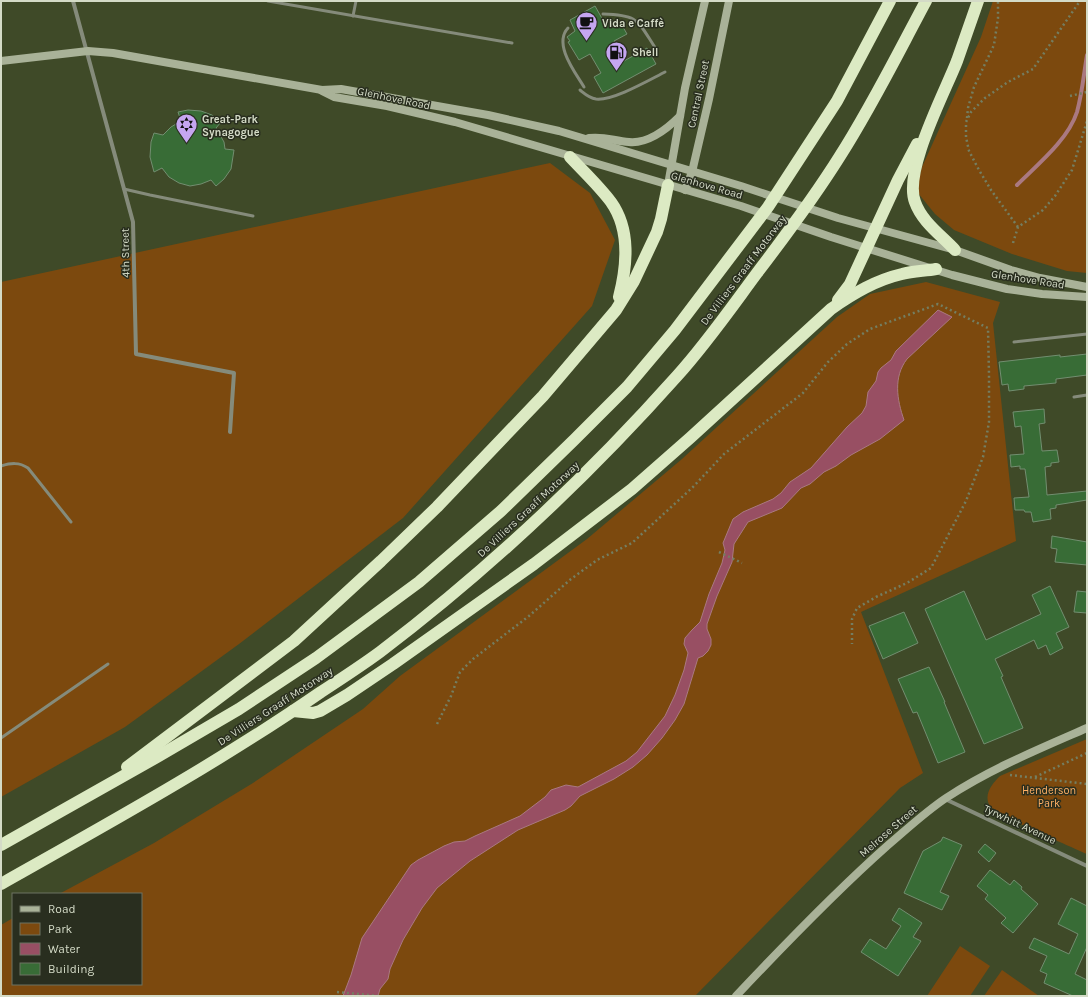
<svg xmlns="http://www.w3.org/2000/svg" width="1088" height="997" font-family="Karla,sans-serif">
  <rect width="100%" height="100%" fill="#3f4a28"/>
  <!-- green -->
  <g fill="#7c490e">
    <path d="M 993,1 L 1087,1 L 1087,273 L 1067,271 L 1012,254 L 954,230 L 935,214 L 918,193 L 918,182 L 922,167 L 981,37 Z"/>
    <path d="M 550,163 L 590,193 L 615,240 L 592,306 L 403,518 L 239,644 L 125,727 L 1,797 L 1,282 Z"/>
    <path d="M 926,282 L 1000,302 L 993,323 L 1016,541 L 861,612 L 923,773 L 900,788 L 695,996 L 1,996 L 1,925 L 13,918 L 13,984 L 141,984 L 141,894 L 59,894 L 154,843 L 253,783 L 363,709 L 400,676 L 587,539 L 682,459 L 837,317 L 870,294 Z"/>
    <path d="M 1087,739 L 1087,854 C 1072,847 996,815 990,806 C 983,795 992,784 1000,776 Z"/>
    <path d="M 960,946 L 990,966 L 970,996 L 927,996 Z"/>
    <path d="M 1002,970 L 1039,996 L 984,996 Z"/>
  </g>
  <!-- water -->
  <path fill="#984f63" stroke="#aa7981" d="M 938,310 L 952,317 L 907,359 C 893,377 897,400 904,420 L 880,439 L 851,455 L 836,466 L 824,472 L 810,484 L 801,488 L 782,508 L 748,522 L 734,544 L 732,562 L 717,596 L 707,624 L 707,629 L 711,639 L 711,645 L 708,651 L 703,656 L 698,658 L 684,704 L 675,720 L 662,738 L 647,755 L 633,767 L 614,779 L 580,796 L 571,806 L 565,810 L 518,830 L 470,861 L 437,888 L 422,908 L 403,940 L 390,969 L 388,979 L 380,989 L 378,996 L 343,996 L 351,975 L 362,938 L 411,865 L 418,860 L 444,846 L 454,842 L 465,841 L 475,836 L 520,816 L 545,797 L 551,790 L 566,785 L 578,787 L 626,761 L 637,752 L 665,716 L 675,695 L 684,670 L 688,653 L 684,644 L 685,638 L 692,630 L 700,622 L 709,594 L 722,563 L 725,550 L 723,543 L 733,519 L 743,512 L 773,499 L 781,493 L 790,482 L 811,468 L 847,427 L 862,413 L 866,406 L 868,392 L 876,381 L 878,372 L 881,368 L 891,360 L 896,351 Z"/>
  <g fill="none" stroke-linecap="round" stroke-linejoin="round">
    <!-- stream -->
    <path stroke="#aa7981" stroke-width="4" d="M 1017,185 C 1037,165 1068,140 1077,112 C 1082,94 1084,73 1087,55"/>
  </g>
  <!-- building -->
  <g fill="#386c36" stroke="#728e70">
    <path d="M 595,6 L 604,22 L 611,19 L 614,23 L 619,20 L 627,34 L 614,41 L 624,61 L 647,48 L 656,64 L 603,93 L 594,77 L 601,73 L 590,54 L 579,60 L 568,42 L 570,41 L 567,37 L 575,31 L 570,20 Z"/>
    <path d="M 188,110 L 201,111 L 212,115 L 221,122 L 216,128 L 224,142 L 225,149 L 234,150 L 231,169 L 224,179 L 216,186 L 211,180 L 201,184 L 190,186 L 179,183 L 169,177 L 162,168 L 154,172 L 150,157 L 151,142 L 154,133 L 163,135 L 171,127 L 181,121 L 178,112 Z"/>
    <path d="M 1087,354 L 1087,375 L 1056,379 L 1056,383 L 1024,386 L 1024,389 L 1009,391 L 1008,384 L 1002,385 L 999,362 L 1060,355 L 1060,357 Z"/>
    <path d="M 1044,409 L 1045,423 L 1039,424 L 1042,451 L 1057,450 L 1059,462 L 1051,463 L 1051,466 L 1045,467 L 1047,495 L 1087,491 L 1087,500 L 1056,505 L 1056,508 L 1050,509 L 1051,519 L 1033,522 L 1031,512 L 1025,512 L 1024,510 L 1015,510 L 1014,498 L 1029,497 L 1025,469 L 1020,469 L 1020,466 L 1011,467 L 1010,455 L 1024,454 L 1021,426 L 1015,427 L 1013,412 Z"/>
    <path d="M 1052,536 L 1087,542 L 1087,565 L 1055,562 L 1057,549 L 1051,548 Z"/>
    <path d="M 1050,586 L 1069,627 L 1056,633 L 1063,648 L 1050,655 L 1046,645 L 1038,649 L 1034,640 L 995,659 L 1003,676 L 1001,677 L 1023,728 L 984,744 L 925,609 L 964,591 L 986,640 L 1041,614 L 1032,595 Z"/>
    <path d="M 1077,591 L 1087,592 L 1087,613 L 1074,612 Z"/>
    <path d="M 904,612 L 918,643 L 883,659 L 869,626 Z"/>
    <path d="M 929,667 L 945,702 L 944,702 L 965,752 L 938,763 L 917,712 L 913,713 L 898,679 Z"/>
    <path d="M 943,837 L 962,845 L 940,892 L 949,896 L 942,910 L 904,893 L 923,851 L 941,841 Z"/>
    <path d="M 985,844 L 996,853 L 989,862 L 978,852 Z"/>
    <path d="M 990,870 L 1010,885 L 1014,880 L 1022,887 L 1021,889 L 1038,904 L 1013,933 L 1001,923 L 1006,918 L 985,899 L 988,895 L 977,886 Z"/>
    <path d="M 1071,898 L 1087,906 L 1087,947 L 1075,974 L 1087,980 L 1087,996 L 1073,996 L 1044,983 L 1047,974 L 1040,971 L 1047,956 L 1029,948 L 1034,938 L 1069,954 L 1078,934 L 1058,924 Z"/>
    <path d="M 899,908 L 922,923 L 913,937 L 921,941 L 898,976 L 861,952 L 870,939 L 886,949 L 901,926 L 892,920 Z"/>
  </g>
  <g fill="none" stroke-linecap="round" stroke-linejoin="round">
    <!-- path -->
    <g stroke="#747e61" stroke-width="2.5" stroke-dasharray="2 3" stroke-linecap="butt">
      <path d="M 1070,96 L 1087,92"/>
      <path d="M 967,118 L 968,108 L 974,87 L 994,45 L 998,18 L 998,1"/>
      <path d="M 1018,227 L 991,190 L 979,170 L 969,151 L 966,137 L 966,122 L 971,112 L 985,98 L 1008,82 L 1033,69 L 1080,1"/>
      <path d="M 1013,243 L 1018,227 L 1043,210 L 1055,196 L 1072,170 L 1087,121"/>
      <path d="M 719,552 L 742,563"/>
      <path d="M 437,724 L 451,696 L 460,672 L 473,659 L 529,616 L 571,579 L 597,560 L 632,543 L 693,487 L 724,454 L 803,393 L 828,362 L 847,344 L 870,329 L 938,304 L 988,328 L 989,375 L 989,422 L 983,457 L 966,501 L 931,568 L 907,583 L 876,597 L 857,608 L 852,619 L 852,644"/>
      <path d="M 1010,775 L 1087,784"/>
      <path d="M 1035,777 L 1087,753"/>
      <path d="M 337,992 L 380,996"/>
    </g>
    <!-- lane -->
    <g stroke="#858b7b" stroke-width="3">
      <path d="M 268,1 L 512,43"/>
      <path d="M 603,14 C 639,15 637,20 656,49"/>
      <path d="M 353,16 L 356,1"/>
      <path d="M 568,28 C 553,44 575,72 584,87"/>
      <path d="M 580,90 C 585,94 589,98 596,99 C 613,101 649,80 665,72"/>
      <path d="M 124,189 L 150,195 L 253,216"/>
      <path d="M 1014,342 L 1087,334"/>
      <path d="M 1074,397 L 1087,395"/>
      <path d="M 1,466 C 11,463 19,462 28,468 L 71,522"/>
      <path d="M 1,738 L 108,664"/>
    </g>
    <!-- street -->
    <g stroke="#858b7b" stroke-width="4">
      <path d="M 73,1 L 133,222 L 136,354 L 234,373 L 230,432"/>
      <path d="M 945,799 L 1087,866"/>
    </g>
    <!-- secondary -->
    <g stroke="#a9b298" stroke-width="8">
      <path d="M 1,61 L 88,51 L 113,53 L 322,90 L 341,89 L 488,115 L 559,131 L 741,186 L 838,218 L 955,250 L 1011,270 L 1040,278 L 1087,287"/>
      <path d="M 322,91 L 334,97 L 387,106 L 455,122 L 741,206 L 831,237 L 952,275 L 1007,289 L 1042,294 L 1087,297"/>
      <path d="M 589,138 C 605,136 614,141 629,142 C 649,144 667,129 680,116"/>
      <path d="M 668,185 L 685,88 L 705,1"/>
      <path d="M 685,190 L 692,172 L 709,99 L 729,1"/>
      <path d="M 736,996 C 785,944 834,893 887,846 C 906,830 925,812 946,798 C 990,769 1039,749 1087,728"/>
    </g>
    <!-- highway -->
    <g stroke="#dceac3" stroke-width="12">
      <path d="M 570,157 C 584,172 599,186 611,202 C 631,230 627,266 619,297"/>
      <path d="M 955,250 C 941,235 922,222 915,202 C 903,171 945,92 957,61 C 964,41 971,21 978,1"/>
      <path d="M 838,300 L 850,284 L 898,180 L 917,144"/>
      <path d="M 293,711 L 313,713 L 320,711 L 347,695 L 393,664 L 534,564 L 632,489 L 690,438 L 831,309 C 854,293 876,280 902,274 C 913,271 925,271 936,269"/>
      <path d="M 127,767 L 294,641 L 381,561 L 437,507 L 543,396 L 616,310 L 634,281 L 657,232 L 661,219 L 668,185"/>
      <path d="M 1,845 L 157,757 L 239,709 L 316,658 L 419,582 L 501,511 L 574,440 L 627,387 L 675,330 L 768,207 L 837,101 L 890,1"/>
      <path d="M 1,884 C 109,823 218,763 321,692 C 341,679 361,666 380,652 C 488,570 587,477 677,376 C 706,344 731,308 757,273 C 786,235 815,196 840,156 C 872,106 898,53 926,1"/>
    </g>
  </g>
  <!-- icons -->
  <defs>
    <symbol id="cafe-pin" viewBox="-11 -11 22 30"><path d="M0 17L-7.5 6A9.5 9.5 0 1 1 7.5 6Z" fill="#c5a6f0" stroke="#292e1f"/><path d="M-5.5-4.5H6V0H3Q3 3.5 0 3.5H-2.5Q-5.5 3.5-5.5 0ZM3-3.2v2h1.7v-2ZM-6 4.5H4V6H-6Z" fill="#111"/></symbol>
    <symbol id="fuel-pin" viewBox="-11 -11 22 30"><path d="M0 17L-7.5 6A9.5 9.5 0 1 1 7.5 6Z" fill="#c5a6f0" stroke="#292e1f"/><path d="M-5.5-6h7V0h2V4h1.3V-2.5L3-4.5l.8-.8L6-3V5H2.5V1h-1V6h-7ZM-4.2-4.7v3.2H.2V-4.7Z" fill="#111"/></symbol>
    <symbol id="synagogue-pin" viewBox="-11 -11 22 30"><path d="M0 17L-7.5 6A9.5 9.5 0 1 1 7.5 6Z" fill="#c5a6f0" stroke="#292e1f"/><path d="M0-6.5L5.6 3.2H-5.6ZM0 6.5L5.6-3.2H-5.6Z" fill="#111"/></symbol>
  </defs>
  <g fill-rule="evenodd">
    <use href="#cafe-pin" x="574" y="10" width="25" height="34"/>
    <use href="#fuel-pin" x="604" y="40" width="25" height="34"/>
    <use href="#synagogue-pin" x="174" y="112" width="25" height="34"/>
  </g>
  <g text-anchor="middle" stroke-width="3" stroke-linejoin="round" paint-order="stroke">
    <!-- poi labels -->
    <g font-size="11" font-weight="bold" fill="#d4dbc7" stroke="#292e1f" text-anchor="start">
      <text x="602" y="27">Vida e Caffè</text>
      <text x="632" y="56">Shell</text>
      <text x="202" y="123">Great-Park<tspan x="202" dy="13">Synagogue</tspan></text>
    </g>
    <!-- street labels -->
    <g font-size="11" fill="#d4dbc7" stroke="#292e1f">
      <text transform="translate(698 94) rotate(-78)" y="4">Central Street</text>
      <text transform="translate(394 98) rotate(12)" y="4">Glenhove Road</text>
      <text transform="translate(707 185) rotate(16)" y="4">Glenhove Road</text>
      <text transform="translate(125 253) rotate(-91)" y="4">4th Street</text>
      <text transform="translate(743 270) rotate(-53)" y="4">De Villiers Graaff Motorway</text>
      <text transform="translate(1028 279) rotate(9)" y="4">Glenhove Road</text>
      <text transform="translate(528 509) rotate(-43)" y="4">De Villiers Graaff Motorway</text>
      <text transform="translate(275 706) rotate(-33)" y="4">De Villiers Graaff Motorway</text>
      <text transform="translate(1020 824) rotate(25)" y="4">Tyrwhitt Avenue</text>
      <text transform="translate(888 831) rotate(-41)" y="4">Melrose Street</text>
    </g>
    <!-- park labels -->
    <g font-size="11" fill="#ffb065" stroke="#292e1f">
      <text x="1049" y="794">Henderson<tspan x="1049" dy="13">Park</tspan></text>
    </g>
  </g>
  <!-- border -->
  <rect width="1088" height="997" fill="none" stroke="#d4dbc7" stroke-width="4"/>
  <!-- legend -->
  <rect x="12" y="893" width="130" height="92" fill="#292e1f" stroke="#6d7362"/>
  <rect x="20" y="906" width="20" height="6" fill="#a9b298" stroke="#6d7362"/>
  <text x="48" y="913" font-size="12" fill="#d4dbc7">Road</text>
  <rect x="20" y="923" width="20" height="12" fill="#7c490e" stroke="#6d7362"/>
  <text x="48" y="933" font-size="12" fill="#d4dbc7">Park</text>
  <rect x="20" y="943" width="20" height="12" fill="#984f63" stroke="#6d7362"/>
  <text x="48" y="953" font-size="12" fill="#d4dbc7">Water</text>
  <rect x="20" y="963" width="20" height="12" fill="#386c36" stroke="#6d7362"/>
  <text x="48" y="973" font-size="12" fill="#d4dbc7">Building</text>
</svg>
